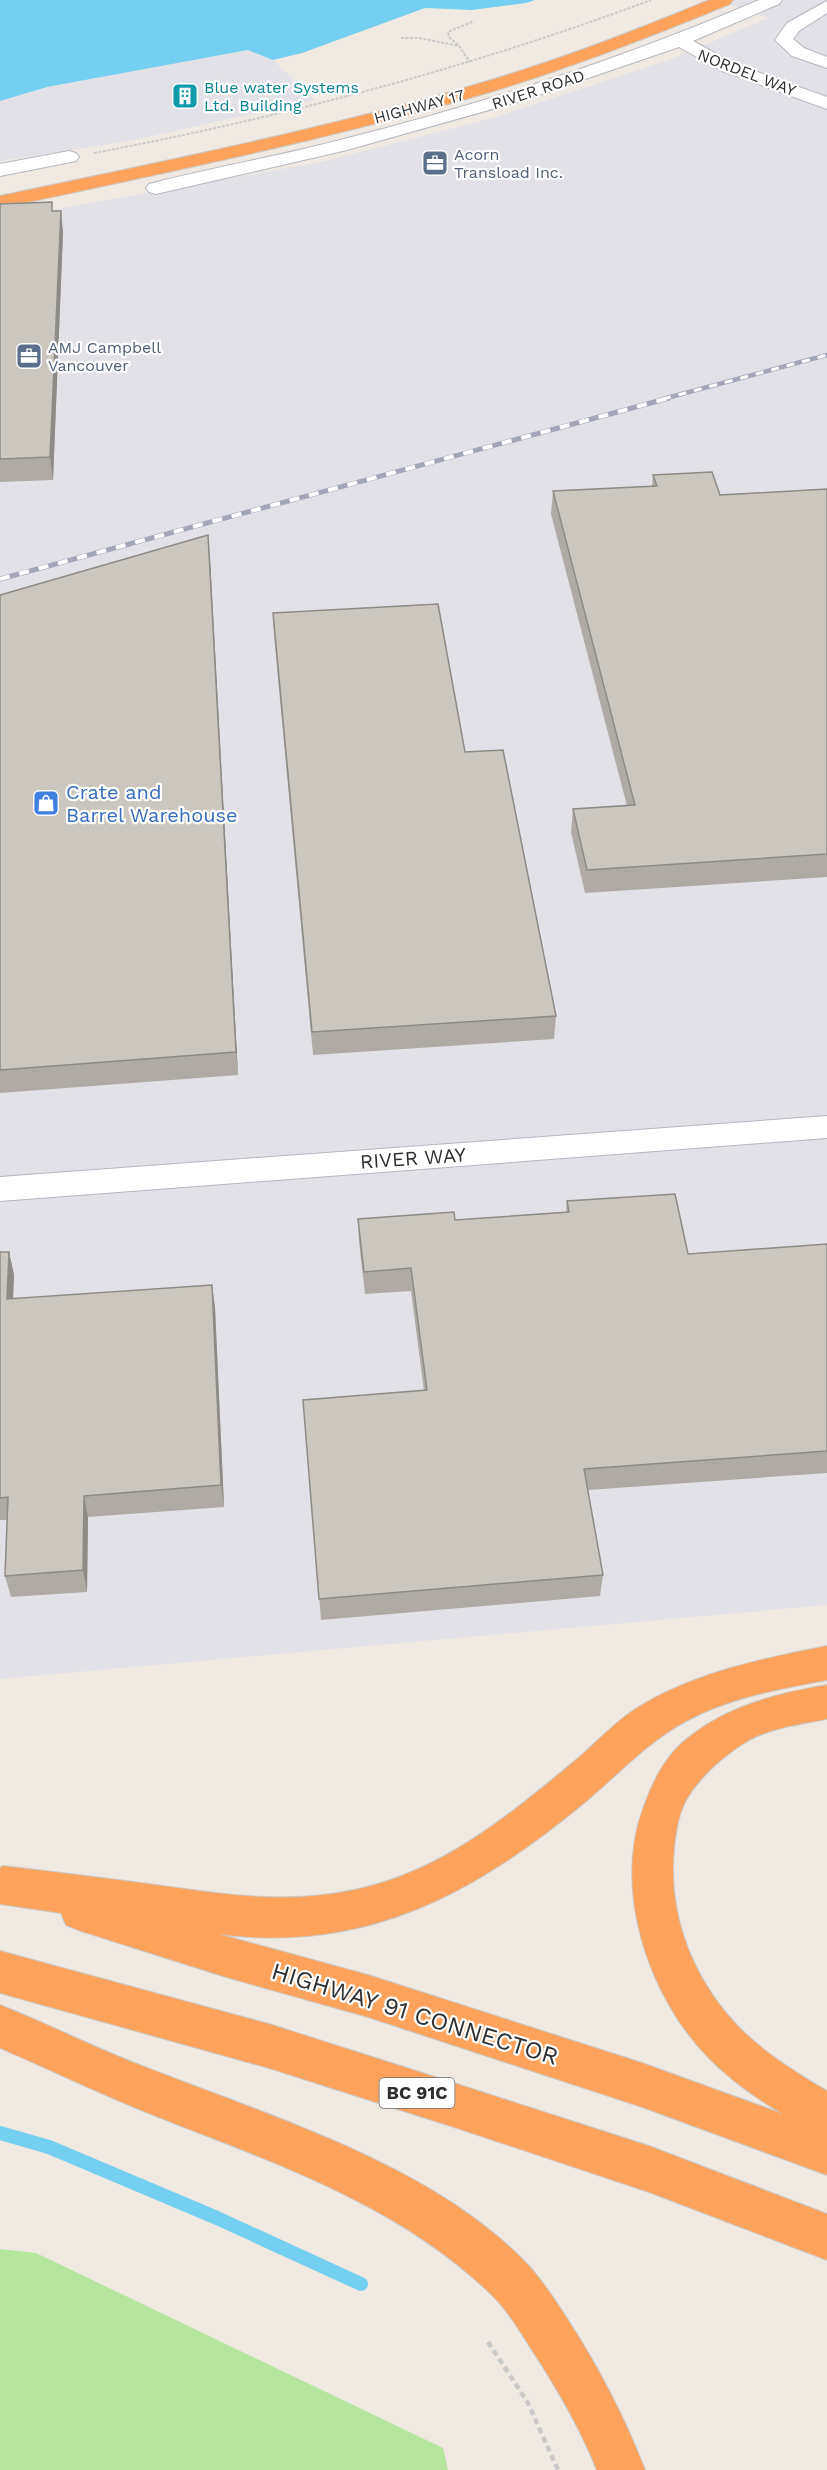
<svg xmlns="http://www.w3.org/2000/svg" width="827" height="2470" font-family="'Work Sans',sans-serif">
  <rect width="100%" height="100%" fill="#efe9e1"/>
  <!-- industrial -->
  <g fill="#e3e1e8">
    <path d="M 718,0 L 827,0 L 827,1605 L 0,1679 L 0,219 L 321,162 L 493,118 L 669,60 L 768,18 Z"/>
    <path d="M 248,50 L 273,60 L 315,100 L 130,141 L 0,161 L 0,101 L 46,87 Z"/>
  </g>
  <!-- green -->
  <path fill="#b6e59e" d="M 0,2249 L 36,2253 L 443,2448 L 448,2470 L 0,2470 Z"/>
  <!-- water -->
  <path fill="#75cff0" d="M 0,0 L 535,0 L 526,3 L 472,10 L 425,8 L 302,53 L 273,60 L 248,50 L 47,87 L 0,101 Z"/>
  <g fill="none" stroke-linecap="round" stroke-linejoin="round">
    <!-- stream -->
    <path stroke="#75cff0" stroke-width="14" d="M 0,2133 L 49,2147 L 217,2218 L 361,2284"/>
    <defs>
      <g id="minor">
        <path d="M 759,0 L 782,0 L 779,4 L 693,41 L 735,64 L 827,97 L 827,109 L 722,71 L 679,47 L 521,101 L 347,150 L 156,194 L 149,192 L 146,188 L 149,184 C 211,168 274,157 336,141 C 480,105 622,59 759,0 Z"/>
        <path d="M 827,1 L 827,13 L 799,31 L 793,39 L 804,48 L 827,57 L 827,68 L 792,56 L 775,40 L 787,23 Z"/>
        <path d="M 69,151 L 76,153 L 79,157 L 76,161 L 0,176 L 0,164 Z"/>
        <path d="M 827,1116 L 827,1138 L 0,1201 L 0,1177 Z"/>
      </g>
      <g id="highway">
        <path d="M 709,0 L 733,0 L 730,4 C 650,37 570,68 487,93 C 327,140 163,173 0,208 L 0,196 C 159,162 318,131 474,85 C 554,62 632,32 709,0 Z"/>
        <path d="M 827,1646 L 827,1680 C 780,1689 731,1697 688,1720 C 646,1742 615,1778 579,1807 C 471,1896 362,1953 218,1934 L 368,1975 L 642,2063 L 783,2114 C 756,2098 729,2079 707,2056 C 649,1996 613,1890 643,1809 C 651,1786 663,1760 682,1743 C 723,1707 774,1694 827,1685 L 827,1719 C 800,1724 768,1728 744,1743 C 721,1758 700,1776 686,1800 C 678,1815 676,1832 674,1848 C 668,1909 688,1966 726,2013 C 753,2046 791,2070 827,2091 L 827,2175 L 642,2107 L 368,2017 L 226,1977 L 81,1931 L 66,1925 L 61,1913 L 0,1904 L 0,1868 L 3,1866 C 54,1872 105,1878 156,1885 C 236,1896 302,1907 381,1883 C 455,1861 517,1809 576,1760 C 595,1744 613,1724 634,1710 C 692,1673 761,1659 827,1646 Z"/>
        <path d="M 0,1951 L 269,2024 L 460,2085 L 649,2146 L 827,2214 L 827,2260 L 649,2192 L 460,2129 L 269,2068 L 0,1993 Z"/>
        <path d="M 0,2005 C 50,2025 99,2050 150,2069 C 275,2118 435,2166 529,2266 C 543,2282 555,2300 566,2317 C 598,2366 624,2416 645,2470 L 597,2470 C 580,2428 557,2388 532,2350 C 520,2331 508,2311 492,2295 C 394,2200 265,2160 141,2110 C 94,2091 47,2068 0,2048 Z"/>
      </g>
    </defs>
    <!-- minor casing -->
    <use href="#minor" stroke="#b4b7c1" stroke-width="2"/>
    <!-- highway casing -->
    <use href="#highway" stroke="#c9c9c9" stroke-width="2"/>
    <!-- path-far1 -->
    <g stroke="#c9c9c9" stroke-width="2" stroke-dasharray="3 1.5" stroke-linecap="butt">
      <path d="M 401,38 L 419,38 L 459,46 L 470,62"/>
      <path d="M 458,45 L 449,37 L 448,32 L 474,21"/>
      <path d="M 94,153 C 284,117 469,68 651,0"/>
    </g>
    <!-- path -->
    <path stroke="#c9c9c9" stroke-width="4.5" stroke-dasharray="6 4" stroke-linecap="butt" d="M 488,2342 L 528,2403 L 558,2470"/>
    <!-- minor -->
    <use href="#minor" fill="#fff" fill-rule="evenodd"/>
    <!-- highway -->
    <use href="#highway" fill="#ffa35c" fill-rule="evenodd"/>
    <defs>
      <path id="rail-far1" d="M 663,399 L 827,355"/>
      <path id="rail" d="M 0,579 L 669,398"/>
    </defs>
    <!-- rail-far1 casing -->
    <use href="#rail-far1" stroke="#a3a6b8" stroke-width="4.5"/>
    <!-- rail casing -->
    <use href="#rail" stroke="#a3a6b8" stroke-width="5"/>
    <!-- rail-far1 -->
    <use href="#rail-far1" stroke="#fff" stroke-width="3" stroke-dasharray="8" stroke-linecap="butt"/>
    <!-- rail -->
    <use href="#rail" stroke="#fff" stroke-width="4" stroke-dasharray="10" stroke-linecap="butt"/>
  </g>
  <!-- wall -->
  <g fill="#afaba4">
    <path d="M 0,204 L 54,211 L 63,232 L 53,480 L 0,482 Z"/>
    <path d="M 653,475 L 720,495 L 827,489 L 827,877 L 585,893 L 571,832 L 573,809 L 627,806 L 551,514 L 553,491 L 652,486 Z"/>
    <path d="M 208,535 L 238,1075 L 0,1093 L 0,595 Z"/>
    <path d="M 273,613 L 465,752 L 556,1016 L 554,1039 L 313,1055 L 274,635 Z"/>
    <path d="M 567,1201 L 688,1254 L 827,1244 L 827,1473 L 588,1490 L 603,1575 L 600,1596 L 321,1620 L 305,1422 L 424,1391 L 411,1291 L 365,1294 L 359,1242 L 358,1219 L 455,1220 L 566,1212 Z"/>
    <path d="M 0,1252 L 9,1252 L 14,1275 L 13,1299 L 212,1285 L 215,1308 L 224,1507 L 88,1517 L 87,1592 L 11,1597 L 5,1576 L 7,1520 L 0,1520 Z"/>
  </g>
  <!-- shaded-wall -->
  <g fill="#8e8b86">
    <path d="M 61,211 L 63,232 L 53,480 L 50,457 Z"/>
    <path d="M 208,535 L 210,557 L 238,1075 L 236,1052 Z"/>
    <path d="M 9,1252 L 14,1275 L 12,1322 L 7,1299 Z"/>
    <path d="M 212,1285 L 215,1308 L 224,1507 L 221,1485 Z"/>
    <path d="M 84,1496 L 88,1517 L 87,1592 L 83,1570 Z"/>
  </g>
  <!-- building -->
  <g fill="#cbc7bf" stroke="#8e8b86" stroke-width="1.5">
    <path d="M 52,202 L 52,211 L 61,211 L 50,457 L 0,459 L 0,204 Z"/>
    <path d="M 712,472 L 720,495 L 827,489 L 827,854 L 587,870 L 573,809 L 635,805 L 553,491 L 657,486 L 653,475 Z"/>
    <path d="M 208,535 L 236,1052 L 0,1070 L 0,595 Z"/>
    <path d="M 438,604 L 465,752 L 503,750 L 556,1016 L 312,1032 L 273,613 Z"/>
    <path d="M 675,1194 L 688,1254 L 827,1244 L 827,1451 L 584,1469 L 603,1575 L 319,1599 L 303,1400 L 427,1390 L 411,1268 L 364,1272 L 358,1219 L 454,1212 L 455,1220 L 569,1212 L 567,1201 Z"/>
    <path d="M 0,1252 L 9,1252 L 7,1299 L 212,1285 L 221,1485 L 84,1496 L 83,1570 L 5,1576 L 8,1497 L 0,1498 Z"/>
  </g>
  <!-- icons -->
  <defs>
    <symbol id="building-square" viewBox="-11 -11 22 22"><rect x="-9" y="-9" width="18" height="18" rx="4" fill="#0f9aa8" stroke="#fff"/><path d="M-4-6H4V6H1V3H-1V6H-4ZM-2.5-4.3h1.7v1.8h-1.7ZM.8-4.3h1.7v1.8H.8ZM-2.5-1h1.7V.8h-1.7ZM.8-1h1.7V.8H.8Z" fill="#fff"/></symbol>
    <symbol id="office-square" viewBox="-11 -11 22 22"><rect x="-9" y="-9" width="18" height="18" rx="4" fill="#5c6f8a" stroke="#fff"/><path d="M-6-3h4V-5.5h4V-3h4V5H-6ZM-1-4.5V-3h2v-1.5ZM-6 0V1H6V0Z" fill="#fff"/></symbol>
    <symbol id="shop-square" viewBox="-11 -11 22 22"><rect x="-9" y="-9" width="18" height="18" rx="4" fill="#3f7fe0" stroke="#fff"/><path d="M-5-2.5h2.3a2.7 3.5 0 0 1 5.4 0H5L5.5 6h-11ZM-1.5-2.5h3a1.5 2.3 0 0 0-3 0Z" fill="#fff"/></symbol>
  </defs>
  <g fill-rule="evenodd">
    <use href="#building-square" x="170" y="81" width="30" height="30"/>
    <use href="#office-square" x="420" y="148" width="30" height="30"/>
    <use href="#office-square" x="14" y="341" width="30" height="30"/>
    <use href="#shop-square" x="31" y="788" width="30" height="30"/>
  </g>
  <g text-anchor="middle" stroke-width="4.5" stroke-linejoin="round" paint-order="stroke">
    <!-- far-street labels -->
    <g font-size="16" fill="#2e2e2e" stroke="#fff">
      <text transform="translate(747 72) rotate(21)" y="6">NORDEL WAY</text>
      <text transform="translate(538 89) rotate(-18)" y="6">RIVER ROAD</text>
      <text transform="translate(419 106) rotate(-15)" y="6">HIGHWAY 17</text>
    </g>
    <!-- far-culture labels -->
    <g font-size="16" fill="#0d838f" stroke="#fff" text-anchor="start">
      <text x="204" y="93">Blue water Systems<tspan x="204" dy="18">Ltd. Building</tspan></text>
    </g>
    <!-- far-service labels -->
    <g font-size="16" fill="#4e5e75" stroke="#fff" text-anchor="start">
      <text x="454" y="160">Acorn<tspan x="454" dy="18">Transload Inc.</tspan></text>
      <text x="48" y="353">AMJ Campbell<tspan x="48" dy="18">Vancouver</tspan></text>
    </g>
    <!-- shield labels -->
    <rect fill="#fff" stroke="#6d6d6d" stroke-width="1.5" x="379.5" y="2078" width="75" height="30" rx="4.5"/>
    <g font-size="18" font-weight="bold" fill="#2e2e2e">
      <text x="417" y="2099">BC 91C</text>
    </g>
    <!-- shop labels -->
    <g font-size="20" fill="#366cbe" stroke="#fff" text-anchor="start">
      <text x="66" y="799">Crate and<tspan x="66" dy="23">Barrel Warehouse</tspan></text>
    </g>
    <!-- street labels -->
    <g font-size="20" fill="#2e2e2e" stroke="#fff">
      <text transform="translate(413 1158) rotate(-4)" y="7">RIVER WAY</text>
    </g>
    <!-- near-street labels -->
    <g font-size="24" fill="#2e2e2e" stroke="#fff">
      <text transform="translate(415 2014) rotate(17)" y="8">HIGHWAY 91 CONNECTOR</text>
    </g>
  </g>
</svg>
